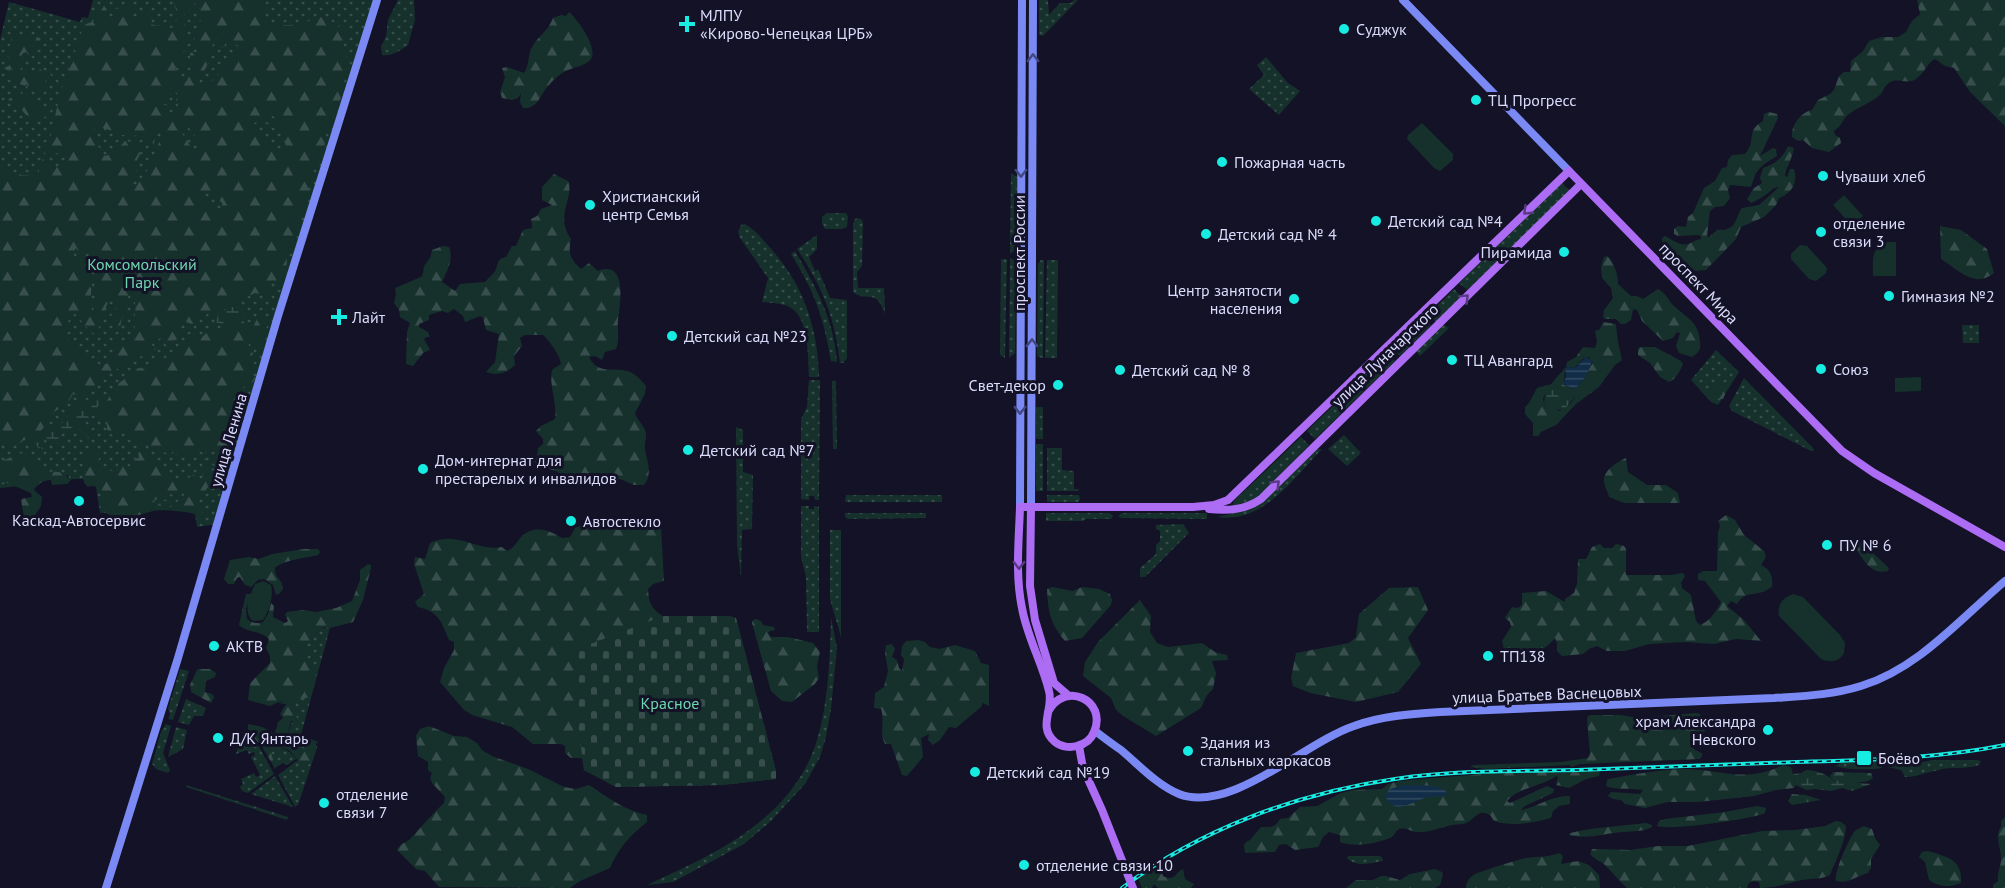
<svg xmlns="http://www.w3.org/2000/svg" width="2005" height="888" font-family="'PT Sans',sans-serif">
  <defs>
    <pattern id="grass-dots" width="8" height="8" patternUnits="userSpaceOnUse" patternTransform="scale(1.5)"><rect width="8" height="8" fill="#16312c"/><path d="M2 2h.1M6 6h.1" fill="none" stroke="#374e4c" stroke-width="1.8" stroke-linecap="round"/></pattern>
    <pattern id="forest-firs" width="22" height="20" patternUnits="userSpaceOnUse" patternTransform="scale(1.5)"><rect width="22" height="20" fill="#16312c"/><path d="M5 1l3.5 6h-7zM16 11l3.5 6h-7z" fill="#374e4c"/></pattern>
    <pattern id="wetland-marsh" width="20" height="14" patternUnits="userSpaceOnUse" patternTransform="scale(1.5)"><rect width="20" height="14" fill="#16312c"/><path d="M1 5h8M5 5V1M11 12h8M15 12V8" fill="none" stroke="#374e4c"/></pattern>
    <pattern id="cemetery-stones" width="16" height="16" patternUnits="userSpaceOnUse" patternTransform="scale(1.5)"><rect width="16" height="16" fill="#16312c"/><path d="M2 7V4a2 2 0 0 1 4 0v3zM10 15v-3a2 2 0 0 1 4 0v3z" fill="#374e4c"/></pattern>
    <pattern id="water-rules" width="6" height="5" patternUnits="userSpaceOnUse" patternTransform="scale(1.5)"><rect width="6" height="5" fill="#112d47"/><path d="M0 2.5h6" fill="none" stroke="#334b62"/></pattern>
  </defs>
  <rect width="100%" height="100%" fill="#131227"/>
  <!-- grass -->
  <g fill="url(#grass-dots)">
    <path d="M 93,0 L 377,0 L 218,524 L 197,527 L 194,507 L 100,513 L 96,487 L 85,484 L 83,479 L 72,479 L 70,481 L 68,475 L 32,479 L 32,485 L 0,488 L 0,40 L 9,2 L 80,22 L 82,17 L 88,18 Z"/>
    <path d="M 398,0 L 414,0 L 415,20 L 408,45 C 401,50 391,57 382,55 L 381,47 L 386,36 L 388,20 Z"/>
    <path d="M 1039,0 L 1048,0 L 1049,15 L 1060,3 L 1071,3 L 1074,0 L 1078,0 L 1043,36 L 1039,35 Z"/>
    <path d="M 1266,57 L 1288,83 L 1300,91 L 1279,115 L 1249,89 L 1264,75 L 1257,65 Z"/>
    <path d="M 1011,173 L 1017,177 L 1016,249 L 1010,254 Z"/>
    <path d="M 1562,183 L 1570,191 L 1467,290 L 1459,283 Z"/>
    <path d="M 827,213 L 846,213 L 848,217 L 847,227 L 842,229 L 825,229 L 822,224 L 822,217 Z"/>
    <path d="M 856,218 L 861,219 L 863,222 L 862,266 L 857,272 L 858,288 L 884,288 L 885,314 C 875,286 868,304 853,292 L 853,223 Z"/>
    <path d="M 745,224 C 756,230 764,241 772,250 C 804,286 818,329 819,377 L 809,377 C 808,358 809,318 791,308 C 783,303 772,303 762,302 L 768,278 L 740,238 L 738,232 L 741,225 Z"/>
    <path d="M 817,235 L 817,249 L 809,257 L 815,271 L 818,269 L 830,298 L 847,300 L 847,358 L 843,363 L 840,363 C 835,318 822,286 797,249 Z"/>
    <path d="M 795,251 C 816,287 834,320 837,362 L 831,361 C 823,315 815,293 791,254 Z"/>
    <path d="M 1010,258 L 1014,260 L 1016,266 L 1015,353 L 1009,358 Z"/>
    <path d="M 1001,259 L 1007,259 L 1005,358 L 1000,355 Z"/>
    <path d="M 1041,260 L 1044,260 L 1043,358 L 1038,357 L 1037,354 L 1038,264 Z"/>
    <path d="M 1047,260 L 1058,260 L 1057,358 L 1045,358 Z"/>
    <path d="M 1454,289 L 1462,297 L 1436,322 L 1428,315 Z"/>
    <path d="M 1424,317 L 1431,325 L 1400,356 L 1392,349 Z"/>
    <path d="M 1442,324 L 1449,328 L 1420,356 L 1415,350 Z"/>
    <path d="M 1962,325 L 1979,325 L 1979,343 L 1963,343 Z"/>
    <path d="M 1716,350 L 1739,372 L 1718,405 L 1711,402 L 1691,380 Z"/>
    <path d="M 1387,353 L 1395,361 L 1315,439 L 1307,431 Z"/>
    <path d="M 1744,378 L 1813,448 L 1814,451 L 1811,451 L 1732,411 L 1729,406 Z"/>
    <path d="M 809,380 L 820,380 L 819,500 L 815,500 L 814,496 L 809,496 L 809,500 L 801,499 L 801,419 L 807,407 Z"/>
    <path d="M 832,381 L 836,381 L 837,449 L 833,449 Z"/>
    <rect x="1036" y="407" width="7" height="32"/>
    <path d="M 736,427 L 743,430 L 743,472 L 753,475 L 752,529 L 742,530 L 741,577 L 737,545 Z"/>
    <path d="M 1344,435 L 1361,453 L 1347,466 L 1328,449 Z"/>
    <path d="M 1301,437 L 1309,445 L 1262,493 L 1252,501 L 1232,506 L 1235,500 Z"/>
    <rect x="1036" y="444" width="7" height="47"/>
    <path d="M 1047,448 L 1062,448 L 1062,470 L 1074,471 L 1074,489 L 1079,490 L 1079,491 L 1047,491 Z"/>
    <path d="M 1315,449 L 1322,449 C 1293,479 1263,524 1217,517 L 1251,509 Z"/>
    <path d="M 846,495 L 942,495 L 942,502 L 845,502 Z"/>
    <path d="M 1047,495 L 1079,495 L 1080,500 L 1078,502 L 1047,502 Z"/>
    <path d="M 801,506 L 809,506 L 809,509 L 814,509 L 814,506 L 819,507 L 819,632 L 807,632 L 806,577 L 801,557 Z"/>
    <path d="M 845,513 L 926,513 L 926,518 L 848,519 L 845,517 Z"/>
    <path d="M 1046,513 L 1110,513 L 1113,516 L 1111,519 L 1086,519 L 1083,521 L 1046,521 Z"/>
    <path d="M 1122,513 L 1207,513 L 1207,519 L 1121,518 L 1118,516 Z"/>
    <path d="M 1183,524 L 1189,533 L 1145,577 L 1140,577 L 1140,568 L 1156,554 L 1156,545 L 1160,541 L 1160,531 L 1156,529 L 1156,525 Z"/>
    <path d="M 830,530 L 841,530 L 841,637 L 830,599 Z"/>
    <path d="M 831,617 L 837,648 L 831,709 L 826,737 L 820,757 L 805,784 L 770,822 L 744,844 L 673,882 L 647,885 C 708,857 778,826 809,761 C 828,721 830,661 831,617 Z"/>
    <path d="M 327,627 L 330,628 L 301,735 L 318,742 L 316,744 L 311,741 L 299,755 L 300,748 L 293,748 L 289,744 L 280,744 C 281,738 285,738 288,733 C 291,726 290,724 295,718 L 295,710 L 286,704 L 278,703 C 289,697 303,704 310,692 C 313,688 313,683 315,678 L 307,662 L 305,643 L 321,629 Z"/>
    <path d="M 180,669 L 189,671 L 173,720 L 168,719 L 170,714 L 168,709 Z"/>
    <path d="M 186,699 L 206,708 L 203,716 L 194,716 L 189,725 L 178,722 Z"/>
    <path d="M 166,724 L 171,726 L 163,753 L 170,770 L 168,773 L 156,769 L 152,764 L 161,732 Z"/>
    <path d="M 176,727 L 187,730 L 183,749 L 168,757 Z"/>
    <path d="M 241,737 L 256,741 L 274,774 L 248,793 L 242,791 L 240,787 L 243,784 L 241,779 L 254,773 L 256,777 L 260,775 L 251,757 L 255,755 L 254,752 L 249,754 L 247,750 L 236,754 Z"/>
    <path d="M 274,743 L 277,747 C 287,750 289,750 296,759 L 286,766 L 287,765 L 283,763 L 275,768 L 275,771 L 269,747 L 270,745 Z"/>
    <path d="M 318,745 L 298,805 L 295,807 L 278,775 Z"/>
    <path d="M 1932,760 L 1976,760 L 1981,761 L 1979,765 C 1965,770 1952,766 1939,770 C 1927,772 1917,777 1905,777 L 1901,770 L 1888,767 L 1890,763 L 1909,765 Z"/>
    <path d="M 1868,761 L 1882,762 L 1882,768 C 1872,770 1844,770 1836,766 L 1840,763 Z"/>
    <path d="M 275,776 L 293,807 L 251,794 Z"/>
    <path d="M 186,785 L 288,817 L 287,820 L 186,787 Z"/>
    <path d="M 1348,856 L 1379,856 L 1382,857 L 1383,861 C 1370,863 1357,868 1347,858 Z"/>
  </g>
  <!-- forest -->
  <g fill="url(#forest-firs)" fill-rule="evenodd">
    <path d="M 172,0 L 258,0 L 269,5 L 266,11 L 264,21 C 272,27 307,27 314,17 C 324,16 331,21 338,27 L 346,23 L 349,39 L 344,44 C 344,51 347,56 347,62 C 345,83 340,103 333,122 C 332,125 329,127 327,130 C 323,141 328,153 316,160 L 312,175 L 312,182 L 309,187 L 308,205 L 298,222 L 299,233 L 294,242 L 295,250 L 287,255 L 286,281 L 283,287 L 271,282 L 268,286 L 269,296 L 255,293 L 243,299 L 237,298 C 233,312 225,308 214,311 C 207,313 199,320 192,324 L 183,321 L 179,328 L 183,333 L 182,338 L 172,341 L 166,346 L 163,335 L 157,341 L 151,341 L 151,344 L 156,349 C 138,356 127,368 108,372 L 107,379 L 101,381 L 94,389 L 88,390 L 85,396 L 80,397 L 73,394 L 67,404 L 54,412 L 41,431 L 34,433 L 31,438 C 21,441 10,446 0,444 L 0,253 L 2,249 L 0,246 L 0,167 L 22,175 L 38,176 L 40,163 L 43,159 L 54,172 L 57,166 L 61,167 L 65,164 L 65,155 L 51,152 L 49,157 L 47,157 L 44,152 C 46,147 48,144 50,139 C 55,120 63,69 76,57 L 75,50 L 84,25 C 86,24 89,23 92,22 C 97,19 99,7 102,2 L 106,9 L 108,18 L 114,18 L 116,9 L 133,5 L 135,9 L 131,15 L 134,19 L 146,12 L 151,17 L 147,21 L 149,24 L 172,28 L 173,31 L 177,28 L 176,22 L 178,13 ZM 195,3 L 201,7 L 198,13 L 201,17 L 199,31 L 194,39 L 200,46 L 199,52 L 190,53 L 191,70 L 189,71 L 187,81 L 180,81 L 175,68 L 186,69 L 183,53 L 186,46 L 184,13 L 187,14 ZM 216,35 L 222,48 L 225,45 L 225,38 L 231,44 L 240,46 L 240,52 C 228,55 221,66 217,78 L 197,89 L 198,77 L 202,75 L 209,62 L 208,52 L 211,50 ZM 167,87 L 174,89 L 178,95 L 176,100 L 178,106 L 172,115 L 167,119 L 166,105 L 150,102 L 168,99 L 169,95 ZM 271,115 L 276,118 L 275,126 L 283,137 L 287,149 L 276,148 C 270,138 260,135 254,124 L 259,118 L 268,123 ZM 184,126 L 189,128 L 201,144 L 194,157 C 190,152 191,149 189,144 C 186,137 181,135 180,127 ZM 98,127 L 104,128 L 122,135 L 142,136 L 154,144 L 155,133 L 159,130 L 162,135 L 156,150 L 155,160 L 135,187 L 132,185 L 137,176 L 135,164 L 142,150 L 136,143 L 125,141 L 114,153 L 105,156 L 96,143 L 93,130 ZM 206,192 L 211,192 L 222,203 L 224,217 L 204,200 ZM 76,248 L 82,256 L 90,253 L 93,254 C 98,270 98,299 92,313 L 90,307 L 93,266 L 89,261 L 76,259 L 73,253 ZM 132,294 C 140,308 130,322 137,335 L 133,340 L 114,341 L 112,345 L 114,359 L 106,364 L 90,365 C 84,343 62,348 67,325 C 69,320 69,316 73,312 C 81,319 88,332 97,335 C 99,327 105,307 109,301 L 113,300 L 117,308 L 110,317 L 115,326 L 120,327 L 122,318 L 126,315 L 125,298 Z"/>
    <path d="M 1917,0 L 2005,0 L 2005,126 L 1970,92 L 1954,68 L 1945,66 L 1935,59 C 1927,63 1924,74 1916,79 C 1907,85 1897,77 1889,83 C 1884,86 1884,90 1881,94 C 1873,102 1858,107 1849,114 C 1843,118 1843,125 1834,131 L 1835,135 L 1840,138 L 1841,143 L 1829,152 L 1812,148 L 1803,140 L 1798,141 L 1792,137 C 1791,125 1801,112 1812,110 L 1818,100 L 1830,94 L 1834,90 L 1839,76 L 1844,72 L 1850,72 L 1851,61 L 1863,51 L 1869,41 L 1882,37 L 1898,37 L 1906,32 L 1912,21 L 1920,14 Z"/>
    <path d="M 569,12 C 578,20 596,45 592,57 C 589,65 575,67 568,70 C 561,73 554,79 549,85 C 540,94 539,109 523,108 L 520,102 L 521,93 L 518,98 L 512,100 L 502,98 L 500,92 L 505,77 L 502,68 L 507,67 L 524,73 C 529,66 528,57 531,49 C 537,36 548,32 553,18 L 561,15 L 566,16 Z"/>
    <path d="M 16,33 L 22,38 L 26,35 L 31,37 L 36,34 L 41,42 L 35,46 L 30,46 L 33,56 L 30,57 L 26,52 L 22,54 L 23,62 L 20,66 L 21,70 L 25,70 L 26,74 L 30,73 L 33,79 L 40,69 L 44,72 L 50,72 L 52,79 L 45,81 L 48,86 L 43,91 L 36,92 L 28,89 L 27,84 L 25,86 L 17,83 L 19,79 L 9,76 L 12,69 L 7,70 L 4,68 L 9,66 L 10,61 L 5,50 L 11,44 L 12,36 Z"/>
    <path d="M 14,89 L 20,91 L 23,97 L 27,97 L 30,95 L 36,103 L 38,110 L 43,104 L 45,110 L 47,108 L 51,109 L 49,116 L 36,119 L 37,122 L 31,122 L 31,117 L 26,115 L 18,105 L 8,100 L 15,94 Z"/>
    <path d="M 1769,112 L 1777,114 L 1778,118 L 1760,156 L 1773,148 L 1776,149 L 1777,156 C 1769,161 1757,167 1754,178 C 1753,181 1752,184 1751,187 L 1730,185 L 1728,190 L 1730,198 L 1724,206 L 1715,207 L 1710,211 L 1707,236 L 1709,237 L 1717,230 C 1720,229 1724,231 1727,229 C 1737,226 1736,216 1742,208 L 1759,205 L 1779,187 L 1774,188 C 1770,192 1756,202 1751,203 L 1747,199 L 1754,188 L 1762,183 L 1760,178 L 1763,168 C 1775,164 1783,158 1788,146 L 1794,148 C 1792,159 1786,168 1785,176 L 1787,177 L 1790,169 L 1794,169 C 1798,183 1792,193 1779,198 L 1776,205 L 1764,217 L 1741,227 L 1736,239 L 1706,270 L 1696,271 C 1689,268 1686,261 1680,257 C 1672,253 1671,255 1662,247 L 1662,239 L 1664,236 C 1671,238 1680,247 1688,244 C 1694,242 1694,240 1701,239 L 1700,235 L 1678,236 L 1674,234 L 1674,229 L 1678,226 L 1686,227 L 1688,217 L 1693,213 L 1704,188 L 1715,181 L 1722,168 L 1727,167 L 1728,160 L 1732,155 L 1745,154 C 1757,141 1745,131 1763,121 L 1764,114 Z"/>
    <path d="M 554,174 L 568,181 C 575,198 554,215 571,239 C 568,253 570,259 581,269 L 589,263 L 598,271 C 628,259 620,305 618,320 C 617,330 620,339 616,349 L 605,352 L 602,360 L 595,356 L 589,357 C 598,375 613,367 627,371 C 635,373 641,380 646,386 L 645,394 L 635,413 C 637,420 642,423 645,430 C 648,436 644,442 645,449 C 647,461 653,474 644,485 L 634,485 L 620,479 L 606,485 L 587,480 L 575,483 L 556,471 L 536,465 L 534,461 L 537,457 L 538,448 L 543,444 L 543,439 L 536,431 L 541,426 L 555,419 C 558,408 547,376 553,369 C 555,367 559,366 561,364 C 561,357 549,340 543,335 L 525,335 L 520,338 L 522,346 L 514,356 L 515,365 C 507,373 497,376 486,372 L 495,362 L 499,334 L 486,330 L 483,318 L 480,316 L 465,322 L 463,316 L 454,309 L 448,313 L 442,311 L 429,315 L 429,320 L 419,324 L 419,327 L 428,332 L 430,337 L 427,337 L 424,339 L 430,350 L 423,353 L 413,366 L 406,364 L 407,332 L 410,323 L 400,317 L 399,310 L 394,303 L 396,294 L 395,288 L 421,277 C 425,272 422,270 425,265 C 429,259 431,258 432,250 L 443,246 L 449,247 C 454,259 447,271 442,282 L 455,291 L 460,284 L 485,282 C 488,278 493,275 495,271 C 499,264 496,259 506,257 L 512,246 L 516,246 L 523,230 L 532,228 L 531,219 L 537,216 L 541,209 L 552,205 L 542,200 L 542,187 Z"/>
    <path d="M 1940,226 L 1961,230 L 1987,249 L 1994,273 C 1974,289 1959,270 1941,259 Z"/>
    <path d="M 1607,256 C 1614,261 1618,275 1618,284 L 1631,296 L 1637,296 L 1643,299 L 1658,289 C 1669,296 1667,299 1674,306 C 1687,318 1699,322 1700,342 C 1701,350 1699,352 1692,357 L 1679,353 L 1676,346 L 1680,333 L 1677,332 L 1673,338 L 1663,341 L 1642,321 L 1637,310 L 1633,309 L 1631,320 L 1625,324 L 1621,324 L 1616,319 L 1605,319 L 1603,317 L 1604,310 L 1613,298 L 1611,288 L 1602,278 L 1601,267 L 1604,257 Z"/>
    <path d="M 264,316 L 269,317 L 264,339 L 261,342 L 265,344 L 262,349 L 253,345 L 252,339 L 248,339 L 249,346 L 253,354 L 251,357 L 256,367 L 252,370 L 245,371 L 247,375 L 256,377 L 253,382 L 243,387 L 245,396 L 249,397 L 245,400 L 240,399 C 237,406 235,415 239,421 L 234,429 L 234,436 L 229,440 L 233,446 L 229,449 L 220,448 C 214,453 207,454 199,451 L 186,458 C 176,450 166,456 152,449 L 150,443 L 135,442 L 127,432 L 112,435 L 107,429 L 107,425 L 97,417 L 95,412 C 98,405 104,405 108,399 C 110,396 110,393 112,390 C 119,381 130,377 138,368 L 143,369 C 151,362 154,357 166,358 L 194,338 L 202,337 L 211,329 L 227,327 L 233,324 L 253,327 L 258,317 Z"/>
    <path d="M 1603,322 L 1616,324 C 1617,338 1619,347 1622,360 L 1615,365 L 1599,387 L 1576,404 L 1556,425 L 1541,432 L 1538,436 L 1533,436 L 1533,423 L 1525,414 L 1525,407 L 1529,403 L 1537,388 L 1552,384 L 1543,398 L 1545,409 L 1554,408 L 1559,411 C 1573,406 1577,394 1582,380 C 1584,374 1589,368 1593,363 L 1588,357 L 1584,358 L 1574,368 L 1566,366 L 1567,362 L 1576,357 L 1583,347 L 1595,348 L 1597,341 L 1595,331 L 1600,329 Z"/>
    <path d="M 1642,347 L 1655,347 L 1681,361 L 1683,364 C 1681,370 1675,380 1669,382 L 1660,377 L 1650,363 L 1638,355 L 1638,348 Z"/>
    <path d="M 1715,382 L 1723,384 L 1727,390 L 1723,399 L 1712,398 L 1707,391 Z"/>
    <path d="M 143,446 L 159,462 L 158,468 L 167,475 L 171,481 L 182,482 L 196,473 L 198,481 L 210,479 L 208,487 L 198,500 L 199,508 L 203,514 L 201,516 C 194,512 162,509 153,511 C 139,514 120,525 107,513 L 106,506 L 103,503 L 103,491 L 95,485 L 87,487 L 84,477 L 84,458 L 92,451 L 100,454 L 97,468 L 103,472 L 115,470 L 120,462 L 130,471 L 133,469 L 127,461 L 139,458 L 137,447 ZM 186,489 L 187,492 L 174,505 L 170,507 L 166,501 L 163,501 L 155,507 L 151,506 L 150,503 L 164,495 L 176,494 Z"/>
    <path d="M 21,453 L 40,463 L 44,472 C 54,472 66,470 70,481 L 67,484 L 52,485 L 51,480 C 44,480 37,484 34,490 L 42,497 L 41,506 L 35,515 L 39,523 L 35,527 L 28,525 L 24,519 L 21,499 L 32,497 L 31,493 L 5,482 L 0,483 L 2,461 Z"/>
    <path d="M 1626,458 L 1628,472 L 1647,485 L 1666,485 L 1678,493 L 1680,503 L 1624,503 L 1609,497 C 1608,492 1605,487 1604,483 C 1602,471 1617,462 1626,458 Z"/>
    <path d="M 1726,515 L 1735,520 L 1744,535 L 1764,551 L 1766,557 L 1761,565 C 1771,570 1773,576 1772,587 C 1768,589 1763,593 1758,593 C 1748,595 1743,594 1737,604 L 1731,601 L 1727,606 L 1744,620 L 1761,641 L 1736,639 L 1714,644 L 1685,642 L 1649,644 L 1625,651 L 1607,651 L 1597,646 L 1589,649 L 1583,654 L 1562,656 L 1557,651 L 1557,643 L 1555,638 C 1545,650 1534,657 1516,648 L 1510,651 L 1504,649 L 1502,641 L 1511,627 L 1510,622 L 1505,618 L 1512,607 L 1518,608 L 1522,605 L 1522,593 L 1546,591 L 1565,602 L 1565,599 L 1574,593 L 1577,584 L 1578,559 L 1586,559 L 1592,547 L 1600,544 L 1604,548 L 1612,548 L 1616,544 L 1624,546 L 1626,549 L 1626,575 L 1671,575 L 1683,573 L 1685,576 L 1681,583 L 1682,588 L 1691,595 L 1696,621 L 1700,625 C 1710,621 1716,612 1721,602 L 1705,581 L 1698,580 L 1698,574 L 1703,571 L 1717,571 L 1718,532 L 1720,526 L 1718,521 Z"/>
    <path d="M 645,517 L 658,519 L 661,528 L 664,581 L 653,584 L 648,589 C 649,603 651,609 663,616 L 729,616 L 736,618 L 776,771 L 776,779 L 722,785 L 616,787 L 584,770 L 582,758 L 571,758 L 565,753 L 565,746 L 561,744 L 533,744 L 512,727 L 472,715 L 464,710 L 440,682 L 444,668 L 454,650 L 454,642 L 449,640 C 441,621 439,612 418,607 L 415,602 L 424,594 L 414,564 L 415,557 L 425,559 L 430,543 C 459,530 475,552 502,547 L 507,551 C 514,548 516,543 521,537 C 534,524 549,530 562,538 L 570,537 L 575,528 L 585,524 Z"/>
    <path d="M 1860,541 L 1889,568 L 1888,571 C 1870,575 1865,561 1855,548 L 1856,542 Z"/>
    <path d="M 304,549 L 318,549 L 320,552 L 318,555 C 306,558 283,560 275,568 C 274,578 283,580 283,589 L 279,594 L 276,595 L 273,585 L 264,579 L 258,580 L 251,587 L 245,585 L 240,577 L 237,578 L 234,584 L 228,584 L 224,579 L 230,560 L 249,557 L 259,559 L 272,554 Z"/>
    <path d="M 368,564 L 371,565 L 371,568 L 363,600 L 353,622 L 330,628 L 324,627 L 316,633 L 314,639 L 305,643 L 308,652 L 307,662 C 310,664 313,665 315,668 C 318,674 312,691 310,697 L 294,701 L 281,701 L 270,706 L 248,700 L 250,683 L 270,663 L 270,656 L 266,648 L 269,639 C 260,630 247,633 239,625 L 246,594 L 251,594 L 246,609 L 247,619 C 251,623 257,624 263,622 L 268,614 L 271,603 L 274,606 L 273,617 L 285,623 L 288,621 L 285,615 L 287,612 L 302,610 L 316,612 L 336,608 L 352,601 L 360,580 L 360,570 Z"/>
    <path d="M 1052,587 L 1073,591 L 1082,587 L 1099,589 L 1110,594 L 1112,600 L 1111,605 L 1082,638 L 1065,641 C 1050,623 1048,612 1047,589 Z"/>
    <path d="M 1418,587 L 1428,610 L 1408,638 L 1421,664 L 1398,692 L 1356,702 L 1310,693 L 1293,686 L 1291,678 L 1296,653 L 1349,643 L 1356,637 L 1359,614 L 1389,588 Z"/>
    <path d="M 1140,600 L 1151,616 L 1150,632 L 1157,643 L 1168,647 L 1202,643 L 1215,652 L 1227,655 L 1228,660 L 1212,661 L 1216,673 L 1213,689 L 1207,695 L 1201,708 L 1156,736 L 1123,716 L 1116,710 L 1111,698 L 1083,676 L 1085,662 L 1098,642 Z"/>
    <path d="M 756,619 L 761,621 L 763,625 L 774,627 L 775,630 L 770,631 L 768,633 L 771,637 L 788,637 L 813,643 L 820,652 L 817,666 L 819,678 L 815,684 L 792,702 L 782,701 L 771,691 L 752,623 L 753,620 Z"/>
    <path d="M 918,640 L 925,642 L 930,647 L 939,649 L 955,645 L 975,651 L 981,663 L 989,665 L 989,706 L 983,703 L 981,707 L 956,728 L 949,727 L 940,740 L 933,745 L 928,740 L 929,734 L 921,738 L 923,757 L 907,776 L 902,775 L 891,744 L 885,744 C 879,733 885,720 881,709 L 874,708 L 875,693 L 884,687 L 888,671 L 885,653 L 886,645 L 892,644 L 895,649 L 892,657 L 897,660 L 899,668 L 902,671 L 904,659 L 901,655 L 902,646 L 906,641 Z"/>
    <path d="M 199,669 L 210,669 L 216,673 L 215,677 L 206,681 L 205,692 L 212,694 L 214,697 L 211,703 L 191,692 L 190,685 L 197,670 Z"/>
    <path d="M 286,704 L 294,708 L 298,721 L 291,721 L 288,733 L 281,739 L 280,744 L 289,744 L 293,748 L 300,746 L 300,755 L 309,740 L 316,744 L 316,748 L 307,768 L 305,767 L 304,763 C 296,761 295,756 290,751 C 286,748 281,748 276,747 L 274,743 L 270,745 L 269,747 L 275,766 L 274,767 L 261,745 L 243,740 L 242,733 L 248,730 L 248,724 L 262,727 L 275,734 L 278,722 L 283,718 L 280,714 Z"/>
    <path d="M 1696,713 L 1700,714 L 1701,722 L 1705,730 L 1700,744 L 1693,747 L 1695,750 L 1702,753 L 1702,756 L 1700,759 L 1580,764 L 1571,767 L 1570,765 L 1486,769 L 1470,767 L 1473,765 L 1561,762 L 1588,758 L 1590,754 L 1587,719 L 1588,716 L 1592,715 L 1621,715 L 1637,718 Z"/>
    <path d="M 429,726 L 454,736 L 467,737 L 477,743 L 482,750 L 492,756 L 528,769 L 564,787 L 576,789 L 589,785 C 607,797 626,811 647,815 L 647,822 C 630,835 618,849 610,868 L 580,881 L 570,888 L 439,887 L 425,871 L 416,869 L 397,850 C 400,843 406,843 411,838 C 422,826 433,813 444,803 L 445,797 L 432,783 L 430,778 L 432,773 L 428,770 L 428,762 L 418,756 L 416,736 L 420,729 Z"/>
    <path d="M 1783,765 L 1791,767 L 1796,785 L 1794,788 L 1776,790 L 1754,796 L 1698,802 L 1668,802 L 1645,808 L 1625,804 L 1621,800 L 1613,799 L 1608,796 L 1611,792 L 1640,794 L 1643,790 C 1632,788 1614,790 1606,786 L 1607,780 L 1609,779 C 1634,774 1658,770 1683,769 C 1722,769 1743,784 1783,765 Z"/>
    <path d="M 1600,770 L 1599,776 L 1586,779 L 1569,788 L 1556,785 L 1558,777 L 1556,776 C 1541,787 1519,787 1507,801 L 1510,803 L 1547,786 L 1554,789 L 1553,793 L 1525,806 L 1521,810 C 1539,806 1553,795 1570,796 L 1570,804 L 1559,806 L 1553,811 L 1551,818 C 1532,823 1513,827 1494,821 L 1490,815 C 1478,808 1475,819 1466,823 C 1462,825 1457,824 1453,825 C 1441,827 1429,833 1417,832 C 1412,832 1404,826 1399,829 C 1395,831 1395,836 1390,838 C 1377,843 1354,848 1340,842 L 1340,835 L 1329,832 L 1323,837 L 1318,847 L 1295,850 L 1286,844 L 1279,845 L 1275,852 L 1245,853 L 1244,845 L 1246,842 L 1250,840 L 1261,827 C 1271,827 1275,828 1280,819 L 1288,818 L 1300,807 L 1317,806 L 1341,793 L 1353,790 L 1382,789 L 1388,784 L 1400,781 L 1505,772 L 1548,771 L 1559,773 Z"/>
    <path d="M 1833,772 L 1871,773 L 1873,778 C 1864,786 1845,781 1833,780 L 1830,776 Z"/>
    <path d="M 1757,806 L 1766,808 L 1765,813 C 1753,819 1668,831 1657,826 L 1659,821 L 1665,819 L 1725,812 Z"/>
    <path d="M 2005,817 L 2005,888 L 1993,888 L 1993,885 L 1998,881 C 1997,874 2000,868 2001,861 C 2002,850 1994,836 2001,827 L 2001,821 Z"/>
    <path d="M 1836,821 L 1841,822 L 1846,826 C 1845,844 1836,859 1830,875 C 1821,880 1812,878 1802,880 C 1788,883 1775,888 1760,888 L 1759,882 L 1754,881 L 1749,883 L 1747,888 L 1627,888 C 1619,881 1613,873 1606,866 C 1601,861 1595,860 1590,854 L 1592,849 L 1596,849 L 1631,850 L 1658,846 L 1688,846 L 1762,831 L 1795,830 L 1825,826 Z"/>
    <path d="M 1646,823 L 1652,825 L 1652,827 C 1643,832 1633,831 1623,832 C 1605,833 1588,840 1569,835 L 1570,833 C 1595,827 1621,826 1646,823 Z"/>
    <path d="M 1864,826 L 1872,829 L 1875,838 L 1880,845 L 1871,859 L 1871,868 L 1868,873 C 1856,876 1849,884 1836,881 C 1834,872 1849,838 1855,831 C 1858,828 1860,828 1864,826 Z"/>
    <path d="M 1928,851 C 1947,857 1963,859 1961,883 C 1950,888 1938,887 1929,880 L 1925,862 L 1919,857 L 1922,852 Z"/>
    <path d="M 1559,853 L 1563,856 L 1561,864 L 1578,861 L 1589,865 L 1599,875 L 1600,888 L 1466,888 C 1467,874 1479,873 1489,869 C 1501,865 1513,861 1526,858 C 1538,856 1547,858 1559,853 Z"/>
    <path d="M 1159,868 L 1162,870 L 1163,876 C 1176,882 1174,873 1183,869 L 1185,879 L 1194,884 L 1191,888 L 1158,888 L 1154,884 L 1152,888 L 1142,888 L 1139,881 L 1140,877 Z"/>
    <path d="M 1435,869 L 1442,872 L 1443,874 L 1440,885 L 1435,888 L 1346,888 L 1356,880 L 1373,880 L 1381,876 L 1386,876 L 1400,880 L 1410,874 Z"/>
  </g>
  <!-- wetland -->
  <g fill="url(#wetland-marsh)">
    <path d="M 232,307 L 240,308 C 245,313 246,319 243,326 L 233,324 L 227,327 L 216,322 L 219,312 Z"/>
    <path d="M 1565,368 L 1564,385 L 1574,389 L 1582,382 L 1579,392 L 1564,410 L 1545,409 C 1541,391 1555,380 1565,368 Z"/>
    <path d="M 101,393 L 108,399 L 97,407 L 95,412 L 97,417 L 93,415 L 87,419 L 85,423 L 92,439 L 90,441 L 84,432 L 74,426 L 71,428 L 71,434 L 64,433 L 60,434 L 62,440 L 59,442 L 50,443 L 46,439 L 43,442 L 43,449 L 29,443 L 34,433 L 41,431 L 47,423 L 57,426 L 68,419 L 67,414 L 75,407 L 77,401 L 83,402 Z"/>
    <path d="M 205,459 L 214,466 L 223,463 L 224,467 L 216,489 L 213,484 L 210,484 L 209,476 L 201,474 L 203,460 Z"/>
    <path d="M 1806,770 C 1816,770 1827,774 1833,780 L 1871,784 L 1852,791 L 1842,788 L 1831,791 L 1815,789 L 1806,790 L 1796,785 L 1793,774 L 1801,773 Z"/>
    <path d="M 1792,794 L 1806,795 L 1821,800 L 1792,805 L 1788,801 Z"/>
  </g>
  <!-- cemetery -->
  <path fill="url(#cemetery-stones)" d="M 663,616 L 729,616 L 736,618 L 776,771 L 776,779 L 722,785 L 616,787 L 584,770 L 574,692 L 575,650 Z"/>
  <!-- pitch -->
  <g fill="#16312c">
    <path d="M 1422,123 L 1453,154 L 1453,160 L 1440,171 L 1434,168 L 1407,139 L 1408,135 Z"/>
    <path d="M 1844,195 L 1863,216 L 1852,226 L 1833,205 Z"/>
    <path d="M 1887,242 L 1896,242 L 1896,276 L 1873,276 C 1873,259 1870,250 1887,242 Z"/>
    <path d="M 1800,245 L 1807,246 L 1827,268 L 1826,273 L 1816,281 L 1809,279 L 1791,259 L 1791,254 Z"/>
    <path d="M 1921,377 L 1921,391 L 1895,392 L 1895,378 Z"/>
    <path d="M 263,581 L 271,585 C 274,596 269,611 263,620 L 253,621 C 242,612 250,595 255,584 Z"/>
    <path d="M 1793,594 L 1803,597 L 1840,635 L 1845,643 L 1844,653 C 1839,662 1830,663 1821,659 L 1779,616 C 1777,605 1782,598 1793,594 Z"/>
  </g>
  <!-- water -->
  <g fill="url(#water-rules)">
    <path d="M 1586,357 L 1592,361 C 1590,370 1582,384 1574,389 L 1563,384 L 1566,377 L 1565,368 L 1568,366 L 1571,368 L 1576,367 Z"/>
    <path d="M 1404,785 C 1418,786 1436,783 1447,792 L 1446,796 C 1438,796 1429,796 1422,799 C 1409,804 1393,815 1385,795 L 1390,789 Z"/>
  </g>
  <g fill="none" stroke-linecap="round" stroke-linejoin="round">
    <!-- secondary -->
    <g stroke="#7a89f4" stroke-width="8">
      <path d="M 1403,0 L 1569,171"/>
      <path d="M 1020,507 L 1022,0"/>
      <path d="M 1031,507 L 1033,0"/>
      <path d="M 1095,731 C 1103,737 1112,744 1121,750 C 1139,765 1157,785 1179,794 C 1231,814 1304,743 1354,726 C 1381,716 1410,714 1440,712 L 1774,698 C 1804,696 1832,695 1861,686 C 1918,669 1961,618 2005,581"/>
      <path d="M 106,888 L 178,658 L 278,316 L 377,0"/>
    </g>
    <!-- primary -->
    <g stroke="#ac6cf3" stroke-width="8">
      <path d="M 1031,507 L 1030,586 L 1035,620 L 1054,683 L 1069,696"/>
      <path d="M 1209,509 C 1228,511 1245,510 1261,499 L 1581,184"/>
      <path d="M 1048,712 C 1064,680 1108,700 1094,732 C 1091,740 1085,744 1077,746 C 1070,748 1061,747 1055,742 C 1037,727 1054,709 1049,691 C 1042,662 1027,637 1022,608 C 1015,575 1019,539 1020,507 L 1193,507 L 1214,505 L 1228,500 L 1569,171 L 1842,451 L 1874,473 L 2005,547"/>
      <path d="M 1079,746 L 1083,768 L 1102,810 L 1125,868"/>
    </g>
    <defs>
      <path id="rail" d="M 1122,888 C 1200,829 1298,793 1395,779 C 1455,770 1516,771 1577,770 C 1650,768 1723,765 1796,762 C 1866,760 1936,759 2005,745"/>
    </defs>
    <!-- rail casing -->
    <use href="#rail" stroke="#17ece2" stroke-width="4"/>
    <!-- rail -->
    <use href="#rail" stroke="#131227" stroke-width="1.5" stroke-dasharray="4.5" stroke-linecap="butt"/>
    <!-- primary-bridge -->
    <path stroke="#ac6cf3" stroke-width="8" d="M 1125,868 L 1133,888"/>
  </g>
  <!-- one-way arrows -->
  <defs><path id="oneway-chevron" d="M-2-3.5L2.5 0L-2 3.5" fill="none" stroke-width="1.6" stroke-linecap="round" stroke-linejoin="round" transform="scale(1.5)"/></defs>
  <g stroke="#414883">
    <use href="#oneway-chevron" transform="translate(1033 58) rotate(-90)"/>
    <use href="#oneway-chevron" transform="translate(1021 173) rotate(90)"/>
    <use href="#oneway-chevron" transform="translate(1032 343) rotate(-90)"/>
    <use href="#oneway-chevron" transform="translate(1020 410) rotate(90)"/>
  </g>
  <g stroke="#583a83">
    <use href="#oneway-chevron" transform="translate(1527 211) rotate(136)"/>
    <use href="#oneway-chevron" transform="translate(1465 298) rotate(-45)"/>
    <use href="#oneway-chevron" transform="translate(1276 484) rotate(-45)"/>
    <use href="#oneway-chevron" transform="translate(1019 565) rotate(90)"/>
  </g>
  <!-- markers -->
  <g fill="#17ece2" stroke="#131227" stroke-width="2">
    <path d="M684 15h6v6h6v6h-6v6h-6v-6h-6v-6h6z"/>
    <circle cx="1344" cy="29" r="6"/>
    <circle cx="1476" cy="100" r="6"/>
    <circle cx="1222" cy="162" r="6"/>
    <circle cx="1823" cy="176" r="6"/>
    <circle cx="590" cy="205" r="6"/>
    <circle cx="1376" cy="221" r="6"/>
    <circle cx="1821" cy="232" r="6"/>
    <circle cx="1206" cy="234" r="6"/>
    <circle cx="1564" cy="252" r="6"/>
    <circle cx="1889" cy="296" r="6"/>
    <circle cx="1294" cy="299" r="6"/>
    <path d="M336 308h6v6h6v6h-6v6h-6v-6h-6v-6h6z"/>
    <circle cx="672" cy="336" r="6"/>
    <circle cx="1452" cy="360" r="6"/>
    <circle cx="1821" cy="369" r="6"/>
    <circle cx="1120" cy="370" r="6"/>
    <circle cx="1058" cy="385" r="6"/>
    <circle cx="688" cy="450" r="6"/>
    <circle cx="423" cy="469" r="6"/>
    <circle cx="79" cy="501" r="6"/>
    <circle cx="571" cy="521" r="6"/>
    <circle cx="1827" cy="545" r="6"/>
    <circle cx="214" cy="646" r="6"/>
    <circle cx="1488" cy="656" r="6"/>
    <circle cx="1768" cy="730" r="6"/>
    <circle cx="218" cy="738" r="6"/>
    <circle cx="1188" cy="751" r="6"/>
    <rect x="1856" y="750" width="16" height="16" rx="3"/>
    <circle cx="975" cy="772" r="6"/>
    <circle cx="324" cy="803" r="6"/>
    <circle cx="1024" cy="865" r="6"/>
  </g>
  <g text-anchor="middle" stroke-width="6" stroke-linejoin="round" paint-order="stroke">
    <!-- poi labels -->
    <g font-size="16" fill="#dbdcfc" stroke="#131227" text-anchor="start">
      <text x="700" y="21">МЛПУ<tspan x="700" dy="18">«Кирово-Чепецкая ЦРБ»</tspan></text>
      <text x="1356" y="35">Суджук</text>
      <text x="1488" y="106">ТЦ Прогресс</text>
      <text x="1234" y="168">Пожарная часть</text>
      <text x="1835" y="182">Чуваши хлеб</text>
      <text x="602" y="202">Христианский<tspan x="602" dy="18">центр Семья</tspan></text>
      <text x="1388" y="227">Детский сад №4</text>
      <text x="1833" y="229">отделение<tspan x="1833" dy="18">связи 3</tspan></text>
      <text x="1218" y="240">Детский сад № 4</text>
      <text x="1552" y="258" text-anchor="end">Пирамида</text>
      <text x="1282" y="296" text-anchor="end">Центр занятости<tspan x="1282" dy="18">населения</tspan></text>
      <text x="1901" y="302">Гимназия №2</text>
      <text x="352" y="323">Лайт</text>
      <text x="684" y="342">Детский сад №23</text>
      <text x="1464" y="366">ТЦ Авангард</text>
      <text x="1833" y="375">Союз</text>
      <text x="1132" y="376">Детский сад № 8</text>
      <text x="1046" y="391" text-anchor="end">Свет-декор</text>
      <text x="700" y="456">Детский сад №7</text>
      <text x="435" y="466">Дом-интернат для<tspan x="435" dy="18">престарелых и инвалидов</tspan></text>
      <text x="79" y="526" text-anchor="middle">Каскад-Автосервис</text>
      <text x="583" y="527">Автостекло</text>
      <text x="1839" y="551">ПУ № 6</text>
      <text x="226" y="652">АКТВ</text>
      <text x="1500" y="662">ТП138</text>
      <text x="1756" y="727" text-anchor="end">храм Александра<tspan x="1756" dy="18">Невского</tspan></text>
      <text x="230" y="744">Д/К Янтарь</text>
      <text x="1200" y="748">Здания из<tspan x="1200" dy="18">стальных каркасов</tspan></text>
      <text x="1878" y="764">Боёво</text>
      <text x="987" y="778">Детский сад №19</text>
      <text x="336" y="800">отделение<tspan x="336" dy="18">связи 7</tspan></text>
      <text x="1036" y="871">отделение связи 10</text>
    </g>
    <!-- street labels -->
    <g font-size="16" fill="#dbdcfc" stroke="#131227">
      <text transform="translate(1019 253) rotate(-90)" y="6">проспект России</text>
      <text transform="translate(1699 283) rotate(46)" y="6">проспект Мира</text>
      <text transform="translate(1385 355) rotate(-44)" y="6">улица Луначарского</text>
      <text transform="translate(228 440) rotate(-74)" y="6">улица Ленина</text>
      <text transform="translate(1547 694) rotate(-2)" y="6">улица Братьев Васнецовых</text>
    </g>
    <!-- park labels -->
    <g font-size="16" fill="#6cd7ad" stroke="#131227">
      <text x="142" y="270">Комсомольский<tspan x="142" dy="18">Парк</tspan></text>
      <text x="670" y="709">Красное</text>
    </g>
  </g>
</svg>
